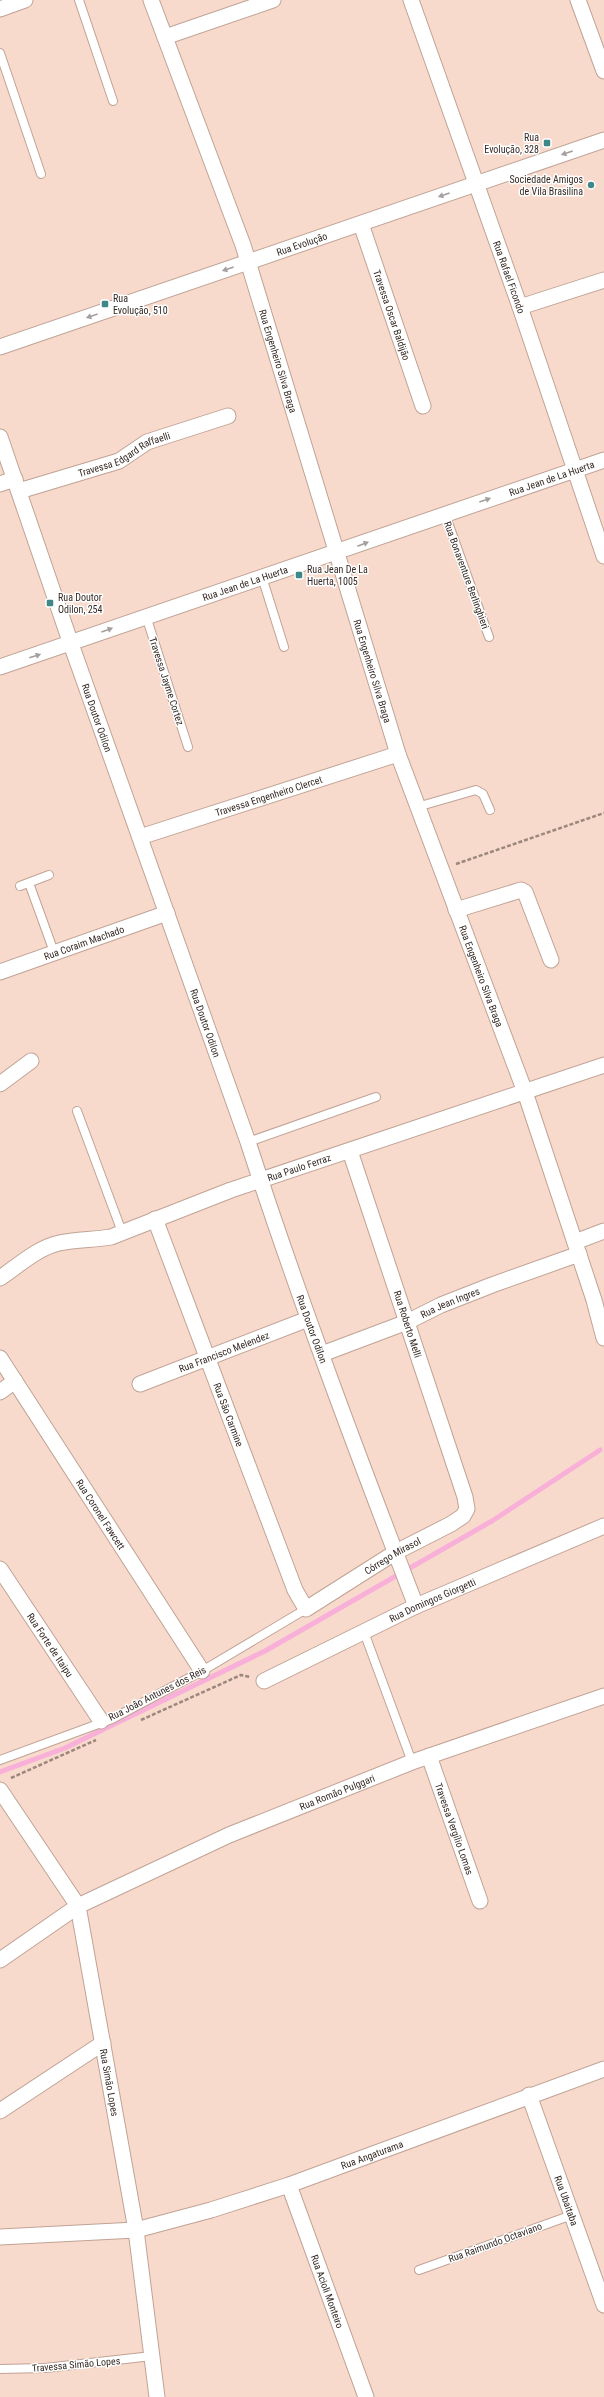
<svg xmlns="http://www.w3.org/2000/svg" width="604" height="2397" font-family="'Roboto Condensed',sans-serif">
  <rect width="100%" height="100%" fill="#f8dacc"/>
  <g fill="none" stroke-linecap="round" stroke-linejoin="round">
    <!-- stream -->
    <path stroke="#f8b0d9" stroke-width="5" d="M 0,1772 L 65,1748 L 265,1651 L 492,1521 L 600,1450"/>
    <defs>
      <g id="lane">
        <path d="M 79,0 L 113,101"/>
        <path d="M 0,53 L 41,174"/>
        <path d="M 445,514 L 489,637"/>
        <path d="M 262,577 L 284,647"/>
        <path d="M 146,616 L 188,747"/>
        <path d="M 417,807 L 476,790 L 483,794 L 490,810"/>
        <path d="M 29,883 L 54,952"/>
        <path d="M 20,886 L 49,875"/>
        <path d="M 77,1111 L 122,1232"/>
        <path d="M 248,1142 L 376,1097"/>
        <path d="M 364,1632 L 412,1762"/>
        <path d="M 0,1760 L 112,1719 L 202,1671 L 306,1609"/>
        <path d="M 419,2270 L 572,2215"/>
        <path d="M 0,2369 L 45,2368 L 152,2356"/>
      </g>
      <g id="street">
        <path id="s1" d="M 151,0 L 243,245 L 398,754 L 525,1092 L 594,1300 L 604,1338"/>
        <path id="s2" d="M 411,0 L 520,307 L 604,556"/>
        <path d="M 578,0 L 604,71"/>
        <path d="M 0,9 L 25,0"/>
        <path d="M 165,37 L 273,0"/>
        <path id="s3" d="M 361,224 L 423,406"/>
        <path d="M 520,307 L 604,280"/>
        <path id="s4" d="M 0,347 L 604,140"/>
        <path id="s5" d="M 0,437 L 71,644 L 248,1142 C 299,1299 357,1453 416,1606"/>
        <path d="M 0,484 L 15,479"/>
        <path id="s6" d="M 19,491 L 119,461 L 147,442 L 228,416"/>
        <path id="s7" d="M 0,667 L 604,460"/>
        <path id="s8" d="M 140,837 L 398,754"/>
        <path d="M 456,910 L 521,890 L 525,892 L 551,960"/>
        <path id="s9" d="M 0,972 L 167,913"/>
        <path d="M 0,1084 L 31,1061"/>
        <path id="s10" d="M 155,1219 L 295,1590 L 306,1609 L 396,1552 L 451,1524 L 463,1516 L 467,1509 L 465,1497 L 350,1151"/>
        <path d="M 575,1242 L 604,1231"/>
        <path id="s11" d="M 0,1278 C 18,1266 37,1248 59,1243 C 76,1239 94,1240 111,1237 L 231,1190 L 604,1065"/>
        <path id="s12" d="M 322,1354 L 407,1322 L 441,1305 L 492,1285 L 579,1254"/>
        <path id="s13" d="M 0,1358 L 202,1671"/>
        <path id="s14" d="M 140,1384 L 308,1319"/>
        <path d="M 0,1392 L 15,1381"/>
        <path id="s15" d="M 0,1569 L 101,1721"/>
        <path id="s16" d="M 264,1681 L 416,1606 L 604,1526"/>
        <path id="s17" d="M 429,1756 L 480,1901"/>
        <path id="s18" d="M 0,1790 L 78,1906 L 136,2230 L 157,2397"/>
        <path id="s19" d="M 0,1960 L 78,1906 L 229,1835 L 412,1762 L 604,1696"/>
        <path id="s20" d="M 529,2095 L 604,2305"/>
        <path d="M 0,2111 L 103,2043"/>
        <path id="s21" d="M 289,2185 L 366,2397"/>
        <path id="s22" d="M 0,2237 L 136,2230 L 211,2210 L 289,2185 L 604,2069"/>
      </g>
    </defs>
    <!-- lane casing -->
    <use href="#lane" stroke="#c0a396" stroke-width="10"/>
    <!-- street casing -->
    <use href="#street" stroke="#c0a396" stroke-width="17"/>
    <!-- path -->
    <g stroke="#9c877d" stroke-width="2.5" stroke-dasharray="4 2" stroke-linecap="butt">
      <path d="M 456,864 L 604,813"/>
      <path d="M 141,1720 L 241,1675 L 250,1677"/>
      <path d="M 11,1778 L 96,1740"/>
    </g>
    <!-- lane -->
    <use href="#lane" stroke="#fff" stroke-width="8"/>
    <!-- street -->
    <use href="#street" stroke="#fff" stroke-width="15"/>
  </g>
  <!-- one-way arrows -->
  <defs><path id="oneway-solid" d="M-6-.8H1V-3.2L6.5 0L1 3.2V.8H-6Z"/></defs>
  <g fill="#a49f9d">
    <use href="#oneway-solid" transform="translate(567 153) rotate(161)"/>
    <use href="#oneway-solid" transform="translate(444 195) rotate(161)"/>
    <use href="#oneway-solid" transform="translate(228 269) rotate(161)"/>
    <use href="#oneway-solid" transform="translate(92 316) rotate(161)"/>
    <use href="#oneway-solid" transform="translate(485 500) rotate(-19)"/>
    <use href="#oneway-solid" transform="translate(363 544) rotate(-21)"/>
    <use href="#oneway-solid" transform="translate(107 630) rotate(-20)"/>
    <use href="#oneway-solid" transform="translate(35 656) rotate(-18)"/>
  </g>
  <!-- markers -->
  <g fill="#3f8889" stroke="#fff" stroke-width="1.5">
    <rect x="543" y="139" width="8" height="8" rx="2"/>
    <circle cx="591" cy="185" r="4"/>
    <rect x="101" y="300" width="8" height="8" rx="2"/>
    <rect x="295" y="571" width="8" height="8" rx="2"/>
    <rect x="46" y="599" width="8" height="8" rx="2"/>
  </g>
  <g text-anchor="middle" stroke-width="3" stroke-linejoin="round" paint-order="stroke">
    <!-- poi labels -->
    <g font-size="10" fill="#352a25" stroke="#fff" text-anchor="start">
      <text x="539" y="141" text-anchor="end">Rua<tspan x="539" dy="12">Evolução, 328</tspan></text>
      <text x="583" y="183" text-anchor="end">Sociedade Amigos<tspan x="583" dy="12">de Vila Brasilina</tspan></text>
      <text x="113" y="302">Rua<tspan x="113" dy="12">Evolução, 510</tspan></text>
      <text x="307" y="573">Rua Jean De La<tspan x="307" dy="12">Huerta, 1005</tspan></text>
      <text x="58" y="601">Rua Doutor<tspan x="58" dy="12">Odilon, 254</tspan></text>
    </g>
    <!-- street labels -->
    <g font-size="10" fill="#352a25" stroke="#fff">
      <text dy="4" stroke="none"><textPath href="#s4" startOffset="319">Rua Evolução</textPath></text>
      <text dy="4" stroke="none"><textPath href="#s2" startOffset="294">Rua Rafael Ficondo</textPath></text>
      <text dy="4" stroke="none"><textPath href="#s3" startOffset="96">Travessa Oscar Baldijão</textPath></text>
      <text dy="4" stroke="none"><textPath href="#s1" startOffset="383">Rua Engenheiro Silva Braga</textPath></text>
      <text dy="4" stroke="none"><textPath href="#s6" startOffset="112">Travessa Edgard Raffaelli</textPath></text>
      <text dy="4" stroke="none"><textPath href="#s7" startOffset="583">Rua Jean de La Huerta</textPath></text>
      <text transform="translate(467 575) rotate(70)" y="4">Rua Bonaventure Berlinghieri</text>
      <text dy="4" stroke="none"><textPath href="#s7" startOffset="259">Rua Jean de La Huerta</textPath></text>
      <text dy="4" stroke="none"><textPath href="#s1" startOffset="707">Rua Engenheiro Silva Braga</textPath></text>
      <text transform="translate(167 681) rotate(72)" y="4">Travessa Jayme Cortez</text>
      <text dy="4" stroke="none"><textPath href="#s5" startOffset="297">Rua Doutor Odilon</textPath></text>
      <text dy="4" stroke="none"><textPath href="#s8" startOffset="135">Travessa Engenheiro Clercet</textPath></text>
      <text dy="4" stroke="none"><textPath href="#s9" startOffset="89">Rua Coraim Machado</textPath></text>
      <text dy="4" stroke="none"><textPath href="#s1" startOffset="1031">Rua Engenheiro Silva Braga</textPath></text>
      <text dy="4" stroke="none"><textPath href="#s5" startOffset="621">Rua Doutor Odilon</textPath></text>
      <text dy="4" stroke="none"><textPath href="#s11" startOffset="322">Rua Paulo Ferraz</textPath></text>
      <text dy="4" stroke="none"><textPath href="#s12" startOffset="138">Rua Jean Ingres</textPath></text>
      <text transform="translate(408 1324) rotate(72)" y="4">Rua Roberto Melli</text>
      <text dy="4" stroke="none"><textPath href="#s5" startOffset="945">Rua Doutor Odilon</textPath></text>
      <text dy="4" stroke="none"><textPath href="#s14" startOffset="90">Rua Francisco Melendez</textPath></text>
      <text dy="4" stroke="none"><textPath href="#s10" startOffset="209">Rua São Carmine</textPath></text>
      <text dy="4" stroke="none"><textPath href="#s13" startOffset="186">Rua Coronel Fawcett</textPath></text>
      <text dy="4" stroke="none"><textPath href="#s10" startOffset="520">Córrego Mirasol</textPath></text>
      <text dy="4" stroke="none"><textPath href="#s16" startOffset="187">Rua Domingos Giorgetti</textPath></text>
      <text dy="4" stroke="none"><textPath href="#s15" startOffset="91">Rua Forte de Itaipu</textPath></text>
      <text transform="translate(157 1693) rotate(-27)" y="4">Rua João Antunes dos Reis</text>
      <text dy="4" stroke="none"><textPath href="#s19" startOffset="378">Rua Romão Pulggari</textPath></text>
      <text dy="4" stroke="none"><textPath href="#s17" startOffset="77">Travessa Vergílio Lomas</textPath></text>
      <text dy="4" stroke="none"><textPath href="#s18" startOffset="319">Rua Simão Lopes</textPath></text>
      <text dy="4" stroke="none"><textPath href="#s22" startOffset="384">Rua Angaturama</textPath></text>
      <text dy="4" stroke="none"><textPath href="#s20" startOffset="112">Rua Ubaitaba</textPath></text>
      <text transform="translate(495 2242) rotate(-20)" y="4">Rua Raimundo Octaviano</text>
      <text dy="4" stroke="none"><textPath href="#s21" startOffset="113">Rua Acioli Monteiro</textPath></text>
      <text transform="translate(76 2364) rotate(-5)" y="4">Travessa Simão Lopes</text>
    </g>
  </g>
</svg>
